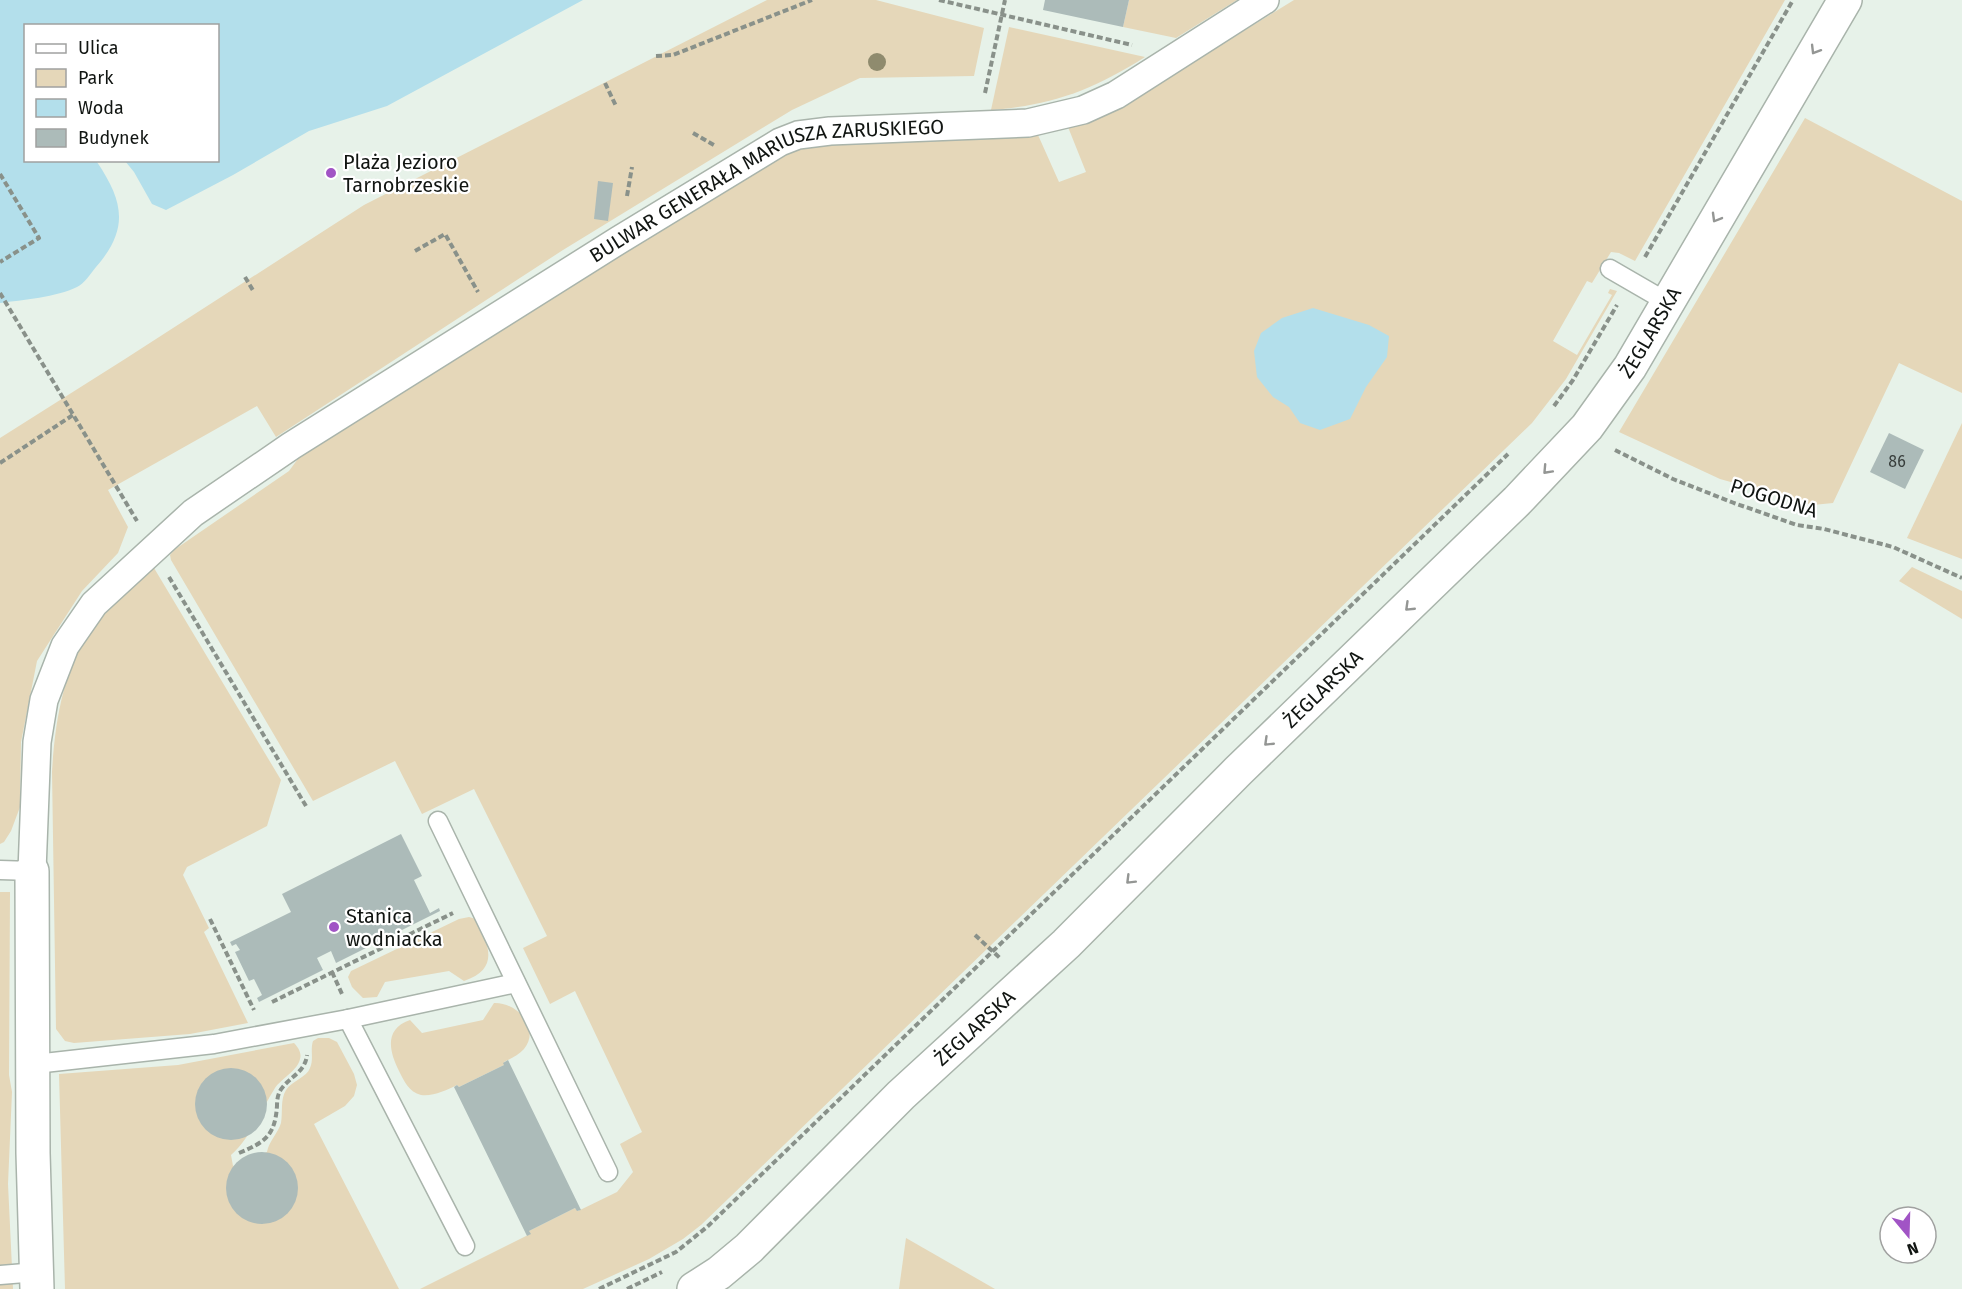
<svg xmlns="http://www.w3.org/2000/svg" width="1962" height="1289" font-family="'Fira Sans',sans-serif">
  <rect width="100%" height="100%" fill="#e7f2e9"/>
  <!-- green -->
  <g fill="#e5d7b9">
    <path d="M 767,0 L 876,0 L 984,28 L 974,76 L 860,78 L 792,110 L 563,250 L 276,437 L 257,406 L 108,490 L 128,527 L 118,553 L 82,591 L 37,661 L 21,742 L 20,807 L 11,831 L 4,842 L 0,844 L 0,438 L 125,359 L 364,205 Z"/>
    <path d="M 1129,0 L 1237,0 L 1176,38 L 1123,27 Z"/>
    <path d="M 1294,0 L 1785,0 L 1635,261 L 1619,253 L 1611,252 L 1592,283 L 1587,281 L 1553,341 L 1577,355 L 1612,295 L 1608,293 L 1610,289 L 1617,291 L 1566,379 L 1532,423 L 701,1225 L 683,1239 L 649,1259 L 583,1289 L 420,1289 L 530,1234 L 529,1231 L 575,1208 L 578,1211 L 617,1192 L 633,1172 L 620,1144 L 642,1132 L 575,991 L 550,1004 L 523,948 L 547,936 L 474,789 L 422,814 L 395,761 L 313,801 L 171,560 L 170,555 L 174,550 L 289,471 L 300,456 L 770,162 L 799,149 L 822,145 L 915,140 L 987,139 L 1038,135 L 1059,182 L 1086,172 L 1068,127 L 1120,107 Z"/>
    <path d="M 1009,27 L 1145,57 C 1093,90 1053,105 991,110 Z"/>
    <path d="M 1805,118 L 1962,201 L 1962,393 L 1899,363 L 1833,503 L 1813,505 L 1720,479 L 1619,432 Z"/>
    <path d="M 1962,423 L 1962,559 L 1907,538 Z"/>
    <path d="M 1912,567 L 1962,591 L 1962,619 L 1899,581 Z"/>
    <path d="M 154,568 L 281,780 L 267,826 L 187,867 L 183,875 L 209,928 L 204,932 L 248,1023 L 190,1034 L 74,1043 L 65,1041 L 56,1029 L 52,772 C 55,722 63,666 95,625 C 103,614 115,605 124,595 C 131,587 142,569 154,568 Z"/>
    <path d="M 0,892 L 10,892 L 9,1075 L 12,1092 L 8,1184 L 13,1289 L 0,1289 Z"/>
    <path d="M 469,917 L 476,919 C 489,945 500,969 464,981 L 449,971 L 385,982 L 377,997 L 363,998 L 352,987 L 348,977 L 351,971 L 459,919 Z"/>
    <path d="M 494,1003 C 517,1002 541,1028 524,1049 C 519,1055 510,1059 504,1062 L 504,1065 L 459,1087 L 457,1085 C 447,1090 432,1097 421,1095 C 409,1092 404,1081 399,1071 C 389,1051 384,1029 410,1020 L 422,1033 L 483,1020 Z"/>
    <path d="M 318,1038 L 329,1038 L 337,1042 L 354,1074 L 357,1085 L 354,1096 L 345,1106 L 314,1124 L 399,1289 L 65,1289 L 59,1074 L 178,1065 L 294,1043 C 298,1047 302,1053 300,1059 C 298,1070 281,1079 275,1088 C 261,1110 251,1137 231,1155 L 233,1166 L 267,1152 C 269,1141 278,1133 281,1123 C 283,1112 280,1100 286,1090 C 292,1081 307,1077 310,1068 C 314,1059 310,1050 313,1041 Z"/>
    <path d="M 906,1238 L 995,1289 L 899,1289 Z"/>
  </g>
  <!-- water -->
  <g fill="#b3dfeb">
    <path d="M 0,0 L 583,0 L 387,106 L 309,131 L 233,175 L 166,210 L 152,204 L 134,172 L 125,161 L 218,160 L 218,26 L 26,26 L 26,160 L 102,161 L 97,162 C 124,202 129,229 96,267 C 91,273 84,284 77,287 C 57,297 22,300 0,303 Z"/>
    <path d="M 1313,308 L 1369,325 L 1389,336 L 1387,357 L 1366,387 L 1350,419 L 1320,430 L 1300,423 L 1289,407 L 1273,397 L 1257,377 L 1254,351 L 1261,333 L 1282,318 Z"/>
  </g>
  <!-- building -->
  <g fill="#acbbb9">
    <path d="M 1045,0 L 1129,0 L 1123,27 L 1043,10 Z"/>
    <path d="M 598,181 L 613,183 L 608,221 L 594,219 Z"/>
    <path d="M 1889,433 L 1924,450 L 1905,489 L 1870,472 Z"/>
    <path d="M 401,834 L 422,876 L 414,880 L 430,913 L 439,908 L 440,911 L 336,963 L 331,951 L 317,958 L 323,970 L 259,1002 L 257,998 L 262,995 L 254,979 L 249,981 L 235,952 L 240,950 L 236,944 L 232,946 L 230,942 L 291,912 L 282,894 Z"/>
    <path d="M 508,1060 L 581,1210 L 577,1211 L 575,1208 L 529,1231 L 531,1234 L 527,1236 L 454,1087 L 457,1085 L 459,1087 L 504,1065 L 503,1063 Z"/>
    <circle cx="231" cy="1104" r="36"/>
    <circle cx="262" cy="1188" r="36"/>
  </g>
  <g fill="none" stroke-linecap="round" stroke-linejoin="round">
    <defs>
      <g id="service">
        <path d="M 1610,269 L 1667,302"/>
        <path d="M 438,821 L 608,1172"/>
        <path d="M 0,870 L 32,871"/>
        <path d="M 348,1019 L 465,1246"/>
        <path d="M 32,1062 L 44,1063 L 214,1044 L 348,1019 L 516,983"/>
        <path d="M 0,1275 L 37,1272"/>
      </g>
      <g id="pedestrian">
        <path id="s1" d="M 32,871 L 37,742 L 44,700 L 65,646 L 94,604 L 193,513 L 291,446 L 619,240 L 780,142 L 798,135 L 830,131 L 1028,123 L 1083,110 L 1116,95 L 1265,0"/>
      </g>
      <g id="minor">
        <path d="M 32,871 L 33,1153 L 37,1289"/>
        <path id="s2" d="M 694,1289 L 719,1273 L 749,1248 L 901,1095 L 1066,944 L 1238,771 L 1517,501 L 1587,427 L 1630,367 L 1845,0"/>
      </g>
    </defs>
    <!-- service casing -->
    <use href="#service" stroke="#a9b4ab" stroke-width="21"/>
    <!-- pedestrian casing -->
    <use href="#pedestrian" stroke="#a9b4ab" stroke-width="30"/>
    <!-- minor casing -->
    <use href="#minor" stroke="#a9b4ab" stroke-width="36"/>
    <!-- path -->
    <g stroke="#89918a" stroke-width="4" stroke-dasharray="6 3" stroke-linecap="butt">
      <path d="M 939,0 L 1132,45"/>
      <path d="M 656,56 L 673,55 L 812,0"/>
      <path d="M 605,83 L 616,106"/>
      <path d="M 985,93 L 1005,0"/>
      <path d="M 693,133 L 714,145"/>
      <path d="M 0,174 L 39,238 L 0,262"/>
      <path d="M 627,196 L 632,167"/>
      <path d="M 415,251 L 445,234 L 478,292"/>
      <path d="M 1645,257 L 1793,0"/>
      <path d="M 245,277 L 254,292"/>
      <path d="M 0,293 L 137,521"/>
      <path d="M 1554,406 L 1573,380 L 1617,305"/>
      <path d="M 1615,450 L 1673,479 L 1734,503 L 1797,525 L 1824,529 L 1893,547 L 1962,578"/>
      <path d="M 0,463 L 73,415"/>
      <path d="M 169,577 L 306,806"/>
      <path d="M 210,919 L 254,1010"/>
      <path d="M 975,935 L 1001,959"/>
      <path d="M 332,972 L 342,994"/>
      <path d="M 272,1002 L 453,913"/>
      <path d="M 239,1153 C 265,1142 275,1136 277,1106 C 277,1099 278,1093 282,1088 C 291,1076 305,1072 307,1055"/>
      <path d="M 599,1289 L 676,1252 L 707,1227 L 1508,454"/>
      <path d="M 627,1289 L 662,1272"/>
    </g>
    <!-- service -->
    <use href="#service" stroke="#fff" stroke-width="18"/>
    <!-- pedestrian -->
    <use href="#pedestrian" stroke="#fff" stroke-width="27"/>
    <!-- minor -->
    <use href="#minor" stroke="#fff" stroke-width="33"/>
  </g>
  <!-- trees -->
  <circle fill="#8f8b6e" cx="877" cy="62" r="9"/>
  <!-- one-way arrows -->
  <defs><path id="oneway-chevron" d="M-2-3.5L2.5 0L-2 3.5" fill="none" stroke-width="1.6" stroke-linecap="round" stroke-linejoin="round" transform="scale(1.5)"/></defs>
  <g stroke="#949694">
    <use href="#oneway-chevron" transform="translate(1815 50) rotate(121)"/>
    <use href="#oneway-chevron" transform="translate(1716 218) rotate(120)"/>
    <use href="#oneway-chevron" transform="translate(1547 470) rotate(133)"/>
    <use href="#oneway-chevron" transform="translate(1409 607) rotate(136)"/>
    <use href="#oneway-chevron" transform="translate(1268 742) rotate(136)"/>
    <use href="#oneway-chevron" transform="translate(1130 880) rotate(135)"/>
  </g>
  <!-- markers -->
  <g fill="#a154c5" stroke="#fff" stroke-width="2">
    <circle cx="331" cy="173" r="6"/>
    <circle cx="334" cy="927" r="6"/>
  </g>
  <g text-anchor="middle" stroke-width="4.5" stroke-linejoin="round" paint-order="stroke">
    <!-- number labels -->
    <g font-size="16" fill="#383e3c">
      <text x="1897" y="467">86</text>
    </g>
    <!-- poi labels -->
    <g font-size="20" fill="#111512" stroke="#fff" text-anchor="start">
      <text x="343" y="169">Plaża Jezioro<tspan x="343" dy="23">Tarnobrzeskie</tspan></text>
      <text x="346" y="923">Stanica<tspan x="346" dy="23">wodniacka</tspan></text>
    </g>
    <!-- street labels -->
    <g font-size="20" fill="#111512" stroke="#fff">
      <text dy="7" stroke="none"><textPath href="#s1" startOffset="1082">BULWAR GENERAŁA MARIUSZA ZARUSKIEGO</textPath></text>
      <text dy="7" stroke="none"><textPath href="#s2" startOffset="1356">ŻEGLARSKA</textPath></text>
      <text transform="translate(1774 498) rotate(17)" y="7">POGODNA</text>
      <text dy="7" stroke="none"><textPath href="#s2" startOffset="870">ŻEGLARSKA</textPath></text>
      <text dy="7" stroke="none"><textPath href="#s2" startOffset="384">ŻEGLARSKA</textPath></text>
    </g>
  </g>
  <!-- legend -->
  <rect x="24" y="24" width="195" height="138" fill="#ffffff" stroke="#a0a1a0" stroke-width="1.5"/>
  <rect x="36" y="44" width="30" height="9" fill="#ffffff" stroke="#a0a1a0" stroke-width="1.5"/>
  <text x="78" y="54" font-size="18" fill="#111512">Ulica</text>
  <rect x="36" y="69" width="30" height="18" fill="#e5d7b9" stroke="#a0a1a0" stroke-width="1.5"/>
  <text x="78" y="84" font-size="18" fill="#111512">Park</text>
  <rect x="36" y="99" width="30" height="18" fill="#b3dfeb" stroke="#a0a1a0" stroke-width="1.5"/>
  <text x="78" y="114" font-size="18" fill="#111512">Woda</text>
  <rect x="36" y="129" width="30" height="18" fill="#acbbb9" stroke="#a0a1a0" stroke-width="1.5"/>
  <text x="78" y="144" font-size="18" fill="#111512">Budynek</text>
  <!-- north arrow -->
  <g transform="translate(1908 1235) rotate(161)"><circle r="28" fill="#ffffff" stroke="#a0a1a0" stroke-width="1.5"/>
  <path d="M0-4.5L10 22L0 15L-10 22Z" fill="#a154c5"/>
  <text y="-9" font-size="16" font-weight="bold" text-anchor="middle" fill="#111512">N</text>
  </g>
</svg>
